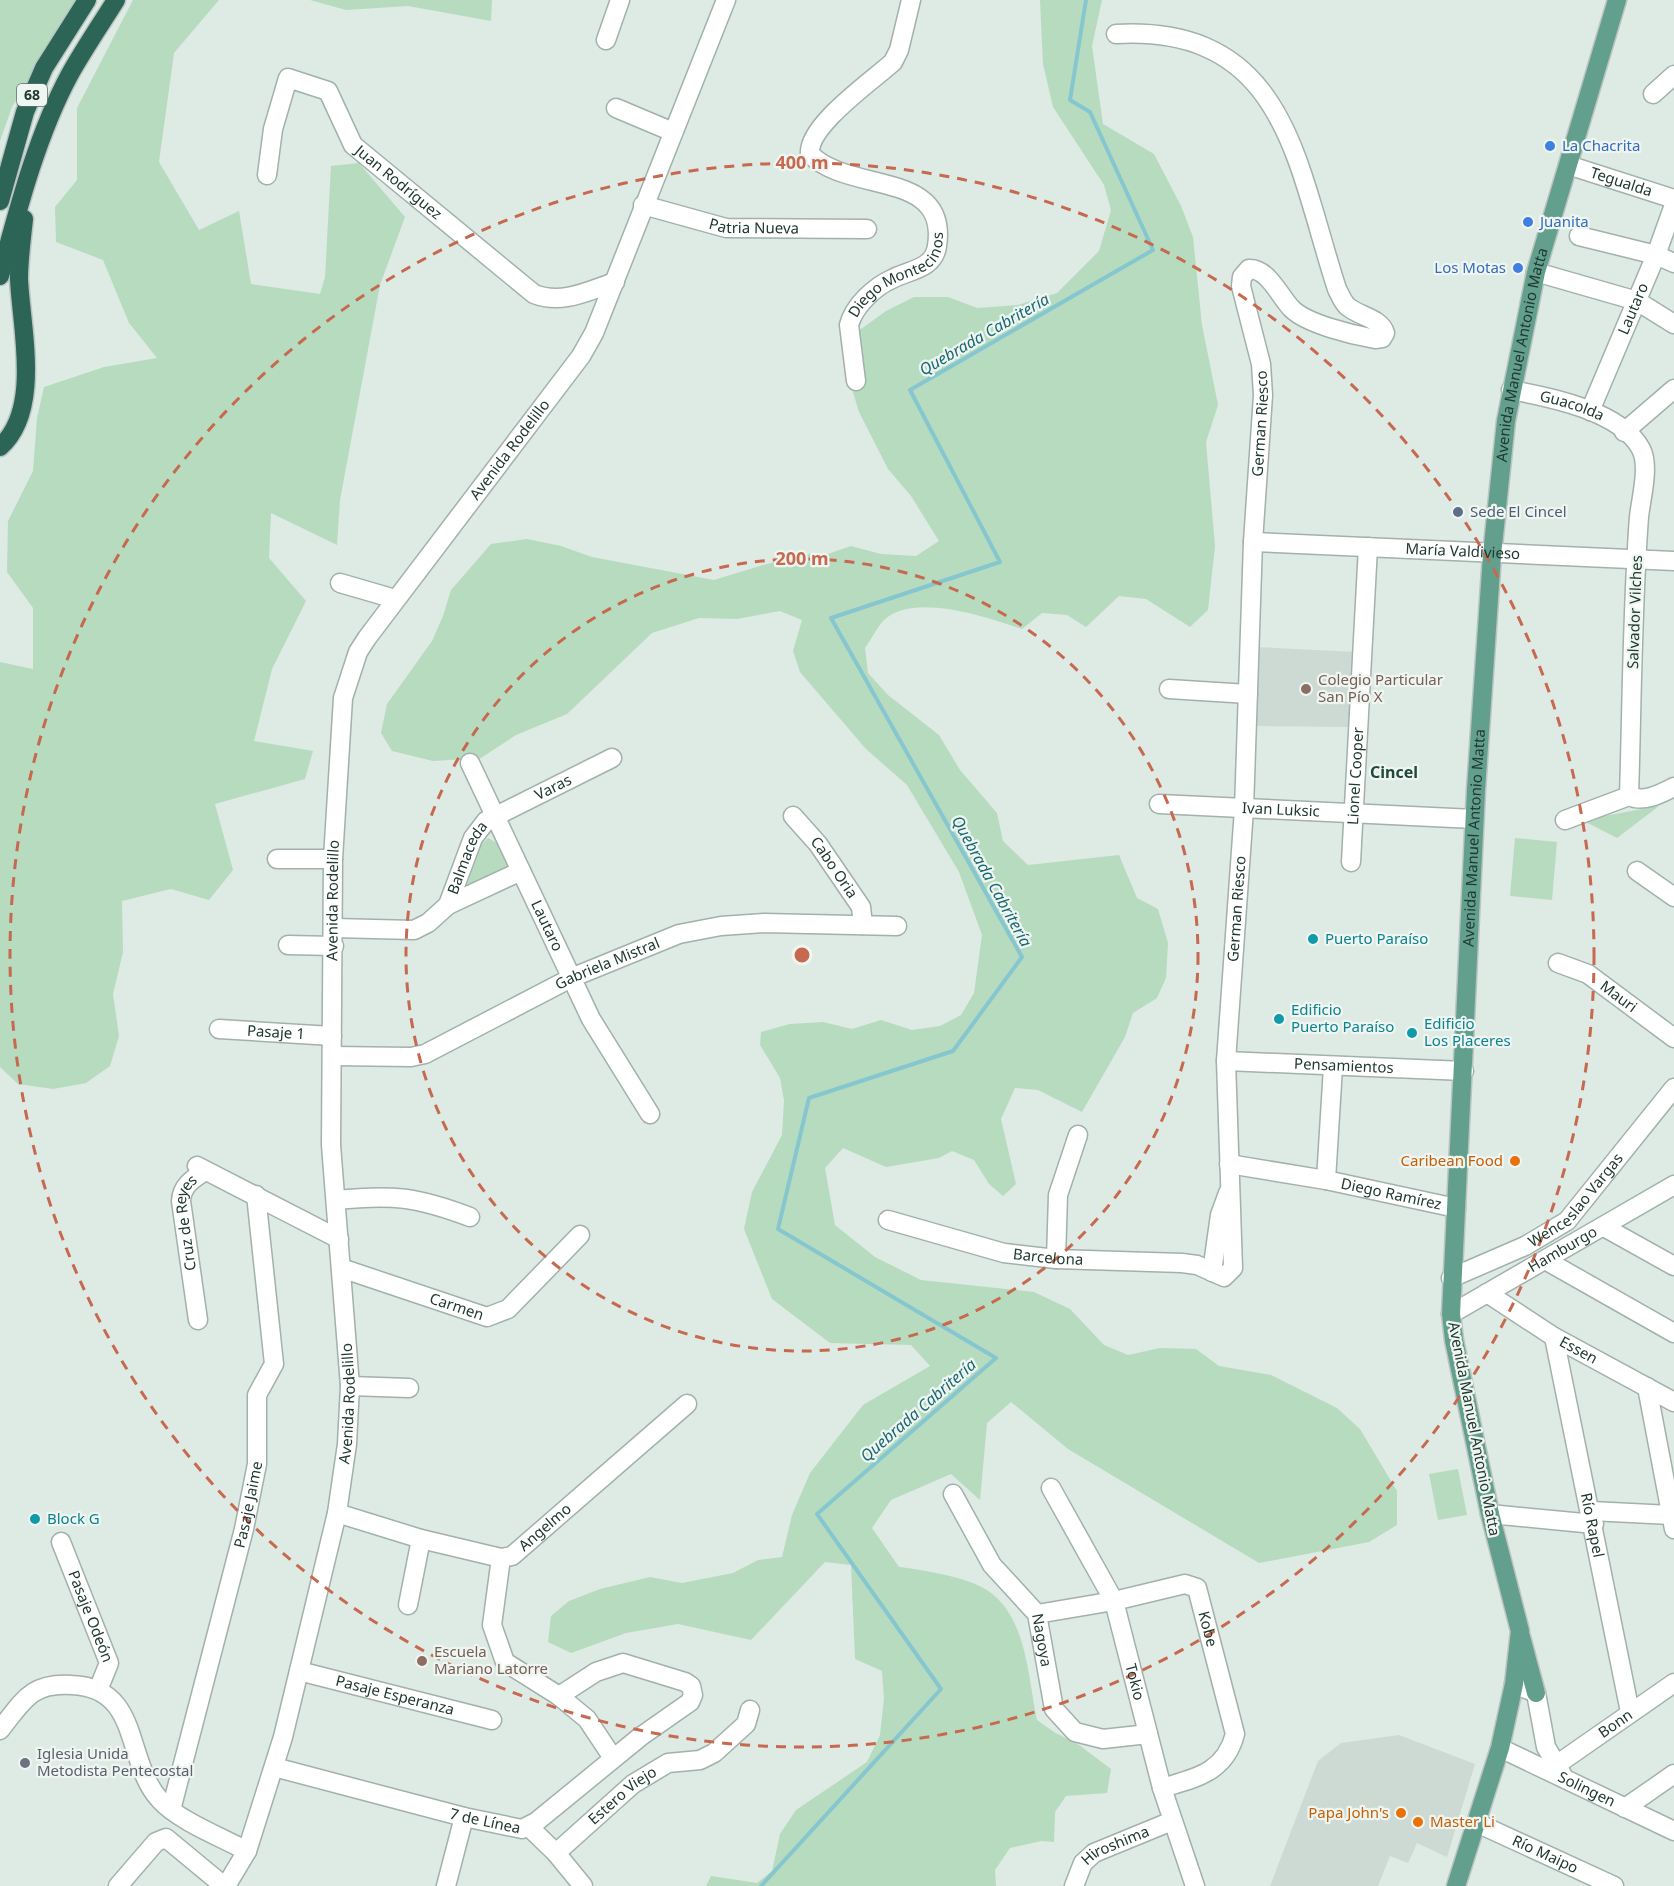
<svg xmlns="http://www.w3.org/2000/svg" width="1674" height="1886" font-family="'Noto Sans',sans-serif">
  <rect width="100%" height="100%" fill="#deeae4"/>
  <!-- built -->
  <g fill="#cdd9d3">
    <path d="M 1256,647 L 1357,652 L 1354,727 L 1257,726 Z"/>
    <path d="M 1399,1735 L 1475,1764 L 1447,1857 L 1417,1843 L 1408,1863 L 1390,1856 L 1378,1886 L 1270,1886 L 1318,1761 L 1341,1743 Z"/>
  </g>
  <!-- green -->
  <g fill="#b7dbbf">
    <path d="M 0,0 L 80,0 L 12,107 L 0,141 Z"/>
    <path d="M 133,0 L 219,0 L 174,53 L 159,162 L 199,230 L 239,211 L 251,284 L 320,294 L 325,277 L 331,166 L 359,163 L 405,217 L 380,285 L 340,500 L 337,545 L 271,513 L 269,558 L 306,601 L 272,669 L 254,741 L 313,751 L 305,779 L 215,804 L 233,870 L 209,900 L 171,889 L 122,901 L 123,952 L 113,994 L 119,1036 L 110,1066 L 86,1083 L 53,1089 L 18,1084 L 0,1067 L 0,662 L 33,669 L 33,608 L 7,572 L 8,521 L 33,471 L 37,418 L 44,387 L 104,367 L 157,358 L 129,323 L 103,260 L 56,242 L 55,207 L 77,180 L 77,108 Z"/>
    <path d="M 310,0 L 492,0 L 491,21 L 408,6 L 346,10 Z"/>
    <path d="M 1040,0 L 1102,0 L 1092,46 L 1103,124 L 1154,154 L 1181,206 L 1193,237 L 1202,325 L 1218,405 L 1206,442 L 1215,546 L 1208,610 L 1190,627 L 1146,599 L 1119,596 L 1086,627 L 1067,615 L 1042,613 L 1022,629 C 988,618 913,591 883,621 C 876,629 871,640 865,648 L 868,673 L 888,695 L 939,735 L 960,770 L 997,813 L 1003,841 L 1028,865 L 1119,855 L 1137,898 L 1158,909 L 1168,943 L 1166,978 L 1157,998 L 1133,1013 L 1125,1037 L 1082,1112 L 1038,1090 L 1015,1088 L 1001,1119 L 1016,1184 L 1003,1196 L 989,1184 L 974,1160 L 952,1151 L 939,1158 L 886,1167 L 843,1148 L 825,1168 L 835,1225 L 875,1257 L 921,1280 L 1034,1292 L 1070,1309 L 1104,1345 L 1128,1355 L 1160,1348 L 1196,1349 L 1219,1366 L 1271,1375 L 1337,1408 L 1360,1429 L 1397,1491 L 1397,1525 L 1369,1542 L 1259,1563 L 1068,1449 L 1011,1402 L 987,1423 L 980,1500 L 951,1474 L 891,1500 L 872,1528 L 899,1567 C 923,1570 967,1577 987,1590 C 1027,1616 1028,1678 1037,1720 L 1054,1732 L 1079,1745 L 1111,1769 L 1107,1793 L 1066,1796 L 1055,1812 L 1054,1842 L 1041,1841 L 1010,1848 L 995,1870 L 996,1886 L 706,1886 L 711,1876 L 757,1883 L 772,1871 L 780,1834 L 796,1810 L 867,1762 L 880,1735 L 884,1699 L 882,1671 L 855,1659 L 851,1565 L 825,1562 L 751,1640 L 678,1624 L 626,1633 L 571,1653 L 548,1642 L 551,1616 L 569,1601 L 600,1589 L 650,1577 L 682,1583 L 733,1573 L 758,1560 L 782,1557 L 792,1515 L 810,1473 L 863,1405 L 930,1366 L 911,1345 L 830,1343 L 772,1299 L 744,1229 L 752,1192 L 782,1135 L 784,1100 L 780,1078 L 760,1045 L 761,1032 L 790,1024 L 823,1022 L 852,1029 L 881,1020 L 912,1030 L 940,1026 L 961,1015 L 974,993 L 982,935 L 959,872 L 907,785 L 866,749 L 800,672 L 793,651 L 802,620 L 780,611 L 737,619 L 699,618 L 652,633 L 567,714 L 516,735 L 481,758 L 433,761 L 392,751 L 381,733 L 387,704 L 432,641 L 443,616 L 451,590 L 491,544 L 527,539 L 561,546 L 592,557 L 714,580 L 763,565 L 812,553 L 825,555 L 851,546 L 881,554 L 916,556 L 939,541 L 911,496 L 888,469 L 859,412 L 845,366 L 857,332 L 886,311 L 914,297 L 948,297 L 977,308 L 1018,305 L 1057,293 L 1099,251 L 1111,210 L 1104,185 L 1053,107 L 1043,64 Z"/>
    <path d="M 1659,806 L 1617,838 L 1582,820 Z"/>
    <path d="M 488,838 L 499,844 L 510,868 L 465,891 L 481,845 Z"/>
    <path d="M 1515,838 L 1557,842 L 1552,900 L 1510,896 Z"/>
    <path d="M 1458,1469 L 1467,1515 L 1438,1520 L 1429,1474 Z"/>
  </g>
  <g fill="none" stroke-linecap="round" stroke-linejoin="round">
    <!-- stream -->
    <path stroke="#86c7cf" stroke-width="4" d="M 761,1886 L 941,1689 L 817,1514 L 996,1358 L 778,1229 L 809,1098 L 953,1051 L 1022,957 L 831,618 L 1000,562 L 910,390 L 1153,250 L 1090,112 L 1070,100 L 1086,0"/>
    <defs>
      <g id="minor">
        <path d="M 606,40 L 620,0"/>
        <path d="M 1653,94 L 1674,75"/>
        <path d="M 616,108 L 673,132"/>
        <path id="s1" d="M 1568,165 L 1674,199"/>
        <path id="s2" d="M 267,175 L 273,129 L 288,78 L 328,91 L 353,145 L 534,294 C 562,305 588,291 615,282"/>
        <path id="s3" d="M 643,205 L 726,228 L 867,229"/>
        <path d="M 1579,236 L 1656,255 L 1674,263"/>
        <path d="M 1536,272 L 1637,301 L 1674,324"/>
        <path id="s4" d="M 856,381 L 849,325 C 854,306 874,287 892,279 C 909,270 934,269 937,246 C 949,169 848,194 810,154 C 807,126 872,81 893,62 L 899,50 L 911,0"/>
        <path id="s5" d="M 1511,390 C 1549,397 1621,411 1641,449 C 1650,466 1641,498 1639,517 C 1632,609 1632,703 1629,796"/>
        <path id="s6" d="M 1590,411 L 1656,255 L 1674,205"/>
        <path d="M 1624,432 L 1674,389"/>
        <path id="s7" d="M 1253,542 L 1674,561"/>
        <path d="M 340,583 L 395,599"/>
        <path d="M 1169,689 L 1248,694"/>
        <path id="s8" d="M 470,763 L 591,1019 L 650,1114"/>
        <path id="s9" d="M 1159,804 L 1474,819"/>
        <path id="s10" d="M 793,816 L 818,844 L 861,907 L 863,925"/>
        <path d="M 1565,820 L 1629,796 C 1644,803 1660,794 1674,787"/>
        <path d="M 277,859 L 333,859"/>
        <path id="s11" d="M 1351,862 L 1368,547"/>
        <path d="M 1637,871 L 1674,897"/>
        <path id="s12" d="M 448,905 L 473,838 L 486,821 L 612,758"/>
        <path d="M 334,928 L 414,930 L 428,923 L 448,905 L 521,871"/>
        <path d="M 288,945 L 334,946"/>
        <path id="s13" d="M 1558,963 L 1588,974 L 1674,1038"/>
        <path id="s14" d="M 219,1029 L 332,1036"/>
        <path id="s15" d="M 332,1056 L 411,1057 L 425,1054 L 571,978 L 679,934 L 721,926 L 764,923 L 897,926"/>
        <path id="s16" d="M 1226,1061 L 1464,1071"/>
        <path id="s17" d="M 1229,1164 L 1326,1180 L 1456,1208"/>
        <path d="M 197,1166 L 339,1239"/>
        <path d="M 1326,1180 L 1333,1067"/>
        <path d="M 336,1200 C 393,1194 417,1197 470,1217"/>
        <path id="s18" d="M 888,1220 L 1004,1253 L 1056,1259 L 1182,1263 L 1197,1265 L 1224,1277 L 1233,1268 L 1226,1061 L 1244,809 L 1253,542 L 1263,395 L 1261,364 L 1241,286 L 1242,277 L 1249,269 C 1268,268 1280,297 1292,309 C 1307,324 1353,335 1375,339 L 1382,338 L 1385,333 C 1381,318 1358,316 1347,306 C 1343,302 1340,295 1337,289 C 1296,164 1286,25 1116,34"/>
        <path d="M 1604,1227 L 1674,1266"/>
        <path d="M 1056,1259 L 1058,1195 L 1078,1135"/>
        <path d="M 1547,1261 L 1674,1333"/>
        <path id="s19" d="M 341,1268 L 487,1317 L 508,1309 L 580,1235"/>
        <path d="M 1212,1272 L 1220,1215 L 1228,1193"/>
        <path id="s20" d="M 1451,1278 L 1525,1246 L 1567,1221 L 1674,1088"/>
        <path id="s21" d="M 1487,1293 L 1554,1337 L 1674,1402"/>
        <path id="s22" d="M 1451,1314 L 1674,1185"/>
        <path id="s23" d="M 198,1320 L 181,1201 C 182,1185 193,1179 205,1171"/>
        <path id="s24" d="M 1554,1337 L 1630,1712"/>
        <path d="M 350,1386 L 409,1388"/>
        <path d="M 1647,1387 L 1674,1529"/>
        <path id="s25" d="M 1051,1488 L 1114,1601 L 1162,1788 L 1195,1886"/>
        <path id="s26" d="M 953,1494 L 992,1565 L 1037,1614 L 1054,1709 L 1075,1732 L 1103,1739 L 1148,1734"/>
        <path d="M 1591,1511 L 1671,1515"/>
        <path id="s27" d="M 337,1513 L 421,1539 L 501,1558 L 512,1556 L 687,1404"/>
        <path d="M 1490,1514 L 1594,1524"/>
        <path id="s28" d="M 61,1542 L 109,1663 L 98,1690"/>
        <path d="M 501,1558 L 492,1625 L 505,1662 L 559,1696 L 587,1719 L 613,1758"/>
        <path d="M 408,1605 L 421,1539"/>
        <path id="s29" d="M 1037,1614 L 1114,1601 L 1185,1584 L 1197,1588 L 1235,1734 C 1225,1773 1195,1778 1162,1788"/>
        <path id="s30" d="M 299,1671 L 492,1720"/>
        <path d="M 1514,1684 L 1536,1693 L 1546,1747 L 1562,1774"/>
        <path d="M 0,1730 C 23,1701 31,1682 72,1685 C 142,1688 124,1761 160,1800 C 179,1821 221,1837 247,1851"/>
        <path id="s31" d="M 1500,1748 L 1674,1831"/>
        <path id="s32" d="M 274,1767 L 464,1817 L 522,1829 L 536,1822 L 640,1737 L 690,1702 L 693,1695 L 691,1686 L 685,1682 L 623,1663 L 596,1672 L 559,1696"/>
        <path id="s33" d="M 1549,1770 L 1674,1683"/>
        <path d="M 1625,1808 L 1674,1774"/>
        <path id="s34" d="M 171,1810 L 244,1529 L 257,1464 L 257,1395 L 274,1364 L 256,1195"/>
        <path id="s35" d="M 1477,1823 L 1614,1886"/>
        <path d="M 529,1827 L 556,1853 L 583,1886"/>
        <path id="s36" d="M 556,1853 L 633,1784 L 668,1763 L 700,1760 L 714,1753 L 746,1724 L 750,1710"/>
        <path d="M 118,1886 L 156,1842 L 166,1838 L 224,1886"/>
        <path id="s37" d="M 226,1886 L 247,1851 L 283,1737 L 337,1513 L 347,1444 L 350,1386 L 331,1145 L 333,859 L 343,698 L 358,652 L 367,638 L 581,356 L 594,333 L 726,0"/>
        <path d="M 446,1886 L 464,1817"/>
        <path id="s38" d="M 1074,1886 L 1083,1863 L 1094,1853 L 1172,1821"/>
      </g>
      <g id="major">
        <path d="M 1521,1637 L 1536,1693"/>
        <path id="s39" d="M 1456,1886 L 1500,1748 L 1514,1684 L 1520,1631 L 1490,1514 L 1454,1340 L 1451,1314 L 1476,790 L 1492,555 L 1506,421 L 1536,272 L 1617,0"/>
      </g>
      <g id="highway">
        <path d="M 0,201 L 25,112 L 44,68 L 87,0"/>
        <path d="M 0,276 C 18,209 37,135 70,74 C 84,49 101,24 116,0"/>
        <path d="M 0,447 C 42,410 21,327 19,279 C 19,259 22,238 24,219"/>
      </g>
    </defs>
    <!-- minor casing -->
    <use href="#minor" stroke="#a1b1ab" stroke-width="21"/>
    <!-- major casing -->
    <use href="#major" stroke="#bcc4c1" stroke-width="21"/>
    <!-- highway casing -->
    <use href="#highway" stroke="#bcc4c1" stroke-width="21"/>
    <!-- minor -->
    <use href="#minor" stroke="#fff" stroke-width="18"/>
    <!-- major -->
    <use href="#major" stroke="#639f8d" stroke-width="18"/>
    <!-- highway -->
    <use href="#highway" stroke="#2c6556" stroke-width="18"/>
  </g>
  <!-- distance rings -->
  <g fill="none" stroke="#c6694f" stroke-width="3" stroke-dasharray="10 8">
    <circle cx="802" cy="955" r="396"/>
    <circle cx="802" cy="955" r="792"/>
  </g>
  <!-- markers -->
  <g fill="#3f7fe0" stroke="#eff6f2" stroke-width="2">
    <circle cx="1550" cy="146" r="6"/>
    <circle cx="1528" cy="222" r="6"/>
    <circle cx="1518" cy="268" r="6"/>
  </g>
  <circle fill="#5c6f8a" stroke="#eff6f2" stroke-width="2" cx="1458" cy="512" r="6"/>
  <g fill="#8d6e63" stroke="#eff6f2" stroke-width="2">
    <circle cx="1306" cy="689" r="6"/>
    <circle cx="422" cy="1661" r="6"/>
  </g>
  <g fill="#0f9aa8" stroke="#eff6f2" stroke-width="2">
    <circle cx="1313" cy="939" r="6"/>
    <circle cx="1279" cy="1019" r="6"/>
    <circle cx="1412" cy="1033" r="6"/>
    <circle cx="35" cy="1519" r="6"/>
  </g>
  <g fill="#e8710a" stroke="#eff6f2" stroke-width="2">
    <circle cx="1515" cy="1161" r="6"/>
    <circle cx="1401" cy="1813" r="6"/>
    <circle cx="1418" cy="1822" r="6"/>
  </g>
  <circle fill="#6b7280" stroke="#eff6f2" stroke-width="2" cx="25" cy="1763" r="6"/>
  <g text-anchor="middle" stroke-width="4.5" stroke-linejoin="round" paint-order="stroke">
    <!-- shield labels -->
    <rect fill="#eff6f2" stroke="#5e726b" stroke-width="1.5" x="17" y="84" width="30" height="22" rx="4.5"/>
    <g font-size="14" font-weight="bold" fill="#203931">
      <text x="32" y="100">68</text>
    </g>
    <!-- shop labels -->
    <g font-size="15" fill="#366cbe" stroke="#eff6f2" text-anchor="start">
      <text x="1562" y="151">La Chacrita</text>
      <text x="1540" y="227">Juanita</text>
      <text x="1506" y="273" text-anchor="end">Los Motas</text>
    </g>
    <!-- street labels -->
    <g font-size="15" fill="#203931" stroke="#eff6f2">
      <text dy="5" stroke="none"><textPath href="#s1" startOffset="56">Tegualda</textPath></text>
      <text dy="5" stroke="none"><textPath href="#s2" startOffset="260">Juan Rodríguez</textPath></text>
      <text dy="5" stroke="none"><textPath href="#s3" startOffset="114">Patria Nueva</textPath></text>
      <text dy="5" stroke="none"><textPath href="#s4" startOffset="130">Diego Montecinos</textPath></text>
      <text dy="5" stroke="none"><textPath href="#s6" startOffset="111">Lautaro</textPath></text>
      <text dy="5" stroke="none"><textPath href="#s39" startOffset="1551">Avenida Manuel Antonio Matta</textPath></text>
      <text dy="5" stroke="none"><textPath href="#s5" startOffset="63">Guacolda</textPath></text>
      <text dy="5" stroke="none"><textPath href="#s18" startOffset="1202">German Riesco</textPath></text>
      <text dy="5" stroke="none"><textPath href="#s37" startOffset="1509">Avenida Rodelillo</textPath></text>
      <text dy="5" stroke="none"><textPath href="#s7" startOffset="210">María Valdivieso</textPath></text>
      <text transform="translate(1635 612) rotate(-88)" y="5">Salvador Vilches</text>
      <text dy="5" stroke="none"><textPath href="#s11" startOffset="86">Lionel Cooper</textPath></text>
      <text dy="5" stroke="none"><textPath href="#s12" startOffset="168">Varas</textPath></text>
      <text dy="5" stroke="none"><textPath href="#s9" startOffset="122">Ivan Luksic</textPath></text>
      <text dy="5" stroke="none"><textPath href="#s39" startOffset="1065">Avenida Manuel Antonio Matta</textPath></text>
      <text dy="5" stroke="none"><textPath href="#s12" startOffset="51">Balmaceda</textPath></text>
      <text dy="5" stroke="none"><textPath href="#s10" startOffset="66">Cabo Oria</textPath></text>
      <text dy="5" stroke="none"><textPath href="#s37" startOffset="1005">Avenida Rodelillo</textPath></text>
      <text dy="5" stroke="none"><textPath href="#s18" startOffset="716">German Riesco</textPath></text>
      <text dy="5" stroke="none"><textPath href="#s8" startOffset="180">Lautaro</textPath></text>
      <text dy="5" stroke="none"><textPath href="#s15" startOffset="297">Gabriela Mistral</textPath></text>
      <text dy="5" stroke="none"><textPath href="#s13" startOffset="70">Mauri</textPath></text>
      <text dy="5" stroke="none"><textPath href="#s14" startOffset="57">Pasaje 1</textPath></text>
      <text dy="5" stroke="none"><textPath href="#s16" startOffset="118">Pensamientos</textPath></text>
      <text dy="5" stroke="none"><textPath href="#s17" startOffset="165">Diego Ramírez</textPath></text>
      <text dy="5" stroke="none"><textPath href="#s20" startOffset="150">Wenceslao Vargas</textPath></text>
      <text dy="5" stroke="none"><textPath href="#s23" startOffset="99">Cruz de Reyes</textPath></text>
      <text dy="5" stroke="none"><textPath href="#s22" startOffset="129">Hamburgo</textPath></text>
      <text dy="5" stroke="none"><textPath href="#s18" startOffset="165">Barcelona</textPath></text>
      <text dy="5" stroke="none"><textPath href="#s19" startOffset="122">Carmen</textPath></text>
      <text dy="5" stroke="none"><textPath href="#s21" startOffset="108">Essen</textPath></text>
      <text dy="5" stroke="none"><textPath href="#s37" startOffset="501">Avenida Rodelillo</textPath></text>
      <text transform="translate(1474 1429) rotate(79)" y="5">Avenida Manuel Antonio Matta</text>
      <text dy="5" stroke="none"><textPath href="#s34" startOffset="315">Pasaje Jaime</textPath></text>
      <text dy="5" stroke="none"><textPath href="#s24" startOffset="192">Río Rapel</textPath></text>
      <text dy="5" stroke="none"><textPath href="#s27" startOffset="225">Angelmo</textPath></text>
      <text dy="5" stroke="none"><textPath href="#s28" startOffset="80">Pasaje Odeón</textPath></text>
      <text dy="5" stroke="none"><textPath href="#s29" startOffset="206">Kobe</textPath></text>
      <text dy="5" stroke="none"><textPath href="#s26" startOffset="174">Nagoya</textPath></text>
      <text dy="5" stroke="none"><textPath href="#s25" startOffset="213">Tokio</textPath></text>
      <text dy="5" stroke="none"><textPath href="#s30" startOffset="99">Pasaje Esperanza</textPath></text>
      <text dy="5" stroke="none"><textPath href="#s33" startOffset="81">Bonn</textPath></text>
      <text dy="5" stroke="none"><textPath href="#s31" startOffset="96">Solingen</textPath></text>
      <text dy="5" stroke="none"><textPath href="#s36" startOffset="88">Estero Viejo</textPath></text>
      <text dy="5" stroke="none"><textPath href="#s32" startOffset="218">7 de Línea</textPath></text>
      <text dy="5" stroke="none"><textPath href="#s38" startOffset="62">Hiroshima</textPath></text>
      <text dy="5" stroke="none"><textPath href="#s35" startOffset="75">Río Maipo</textPath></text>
    </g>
    <!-- service labels -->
    <g font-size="15" fill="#4e5e75" stroke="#eff6f2" text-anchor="start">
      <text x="1470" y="517">Sede El Cincel</text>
    </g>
    <!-- education labels -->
    <g font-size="15" fill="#785e54" stroke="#eff6f2" text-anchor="start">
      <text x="1318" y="685">Colegio Particular<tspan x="1318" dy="17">San Pío X</tspan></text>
      <text x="434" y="1657">Escuela<tspan x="434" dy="17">Mariano Latorre</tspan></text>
    </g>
    <!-- culture labels -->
    <g font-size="15" fill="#0d838f" stroke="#eff6f2" text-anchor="start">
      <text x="1325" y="944">Puerto Paraíso</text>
      <text x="1291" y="1015">Edificio<tspan x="1291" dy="17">Puerto Paraíso</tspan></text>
      <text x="1424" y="1029">Edificio<tspan x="1424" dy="17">Los Placeres</tspan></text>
      <text x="47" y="1524">Block G</text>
    </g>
    <!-- food labels -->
    <g font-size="15" fill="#c56008" stroke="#eff6f2" text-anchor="end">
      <text x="1503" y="1166">Caribean Food</text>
      <text x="1389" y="1818">Papa John's</text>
      <text x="1430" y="1827" text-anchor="start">Master Li</text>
    </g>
    <!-- worship labels -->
    <g font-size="15" fill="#5b616d" stroke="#eff6f2" text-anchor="start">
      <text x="37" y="1759">Iglesia Unida<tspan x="37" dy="17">Metodista Pentecostal</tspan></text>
    </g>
    <!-- water labels -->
    <g font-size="16" font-style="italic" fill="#1c6973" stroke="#eff6f2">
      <text transform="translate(984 334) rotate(-30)" y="6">Quebrada Cabritería</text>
      <text transform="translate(992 881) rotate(61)" y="6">Quebrada Cabritería</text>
      <text transform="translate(918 1410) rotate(-41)" y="6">Quebrada Cabritería</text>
    </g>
    <!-- neighbourhood labels -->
    <g font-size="16" font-weight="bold" fill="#1d4a3d" stroke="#eff6f2">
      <text x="1394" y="778">Cincel</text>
    </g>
  </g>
  <circle cx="802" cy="955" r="9" fill="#c6694f" stroke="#eff6f2" stroke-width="3"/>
  <g font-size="18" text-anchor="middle" font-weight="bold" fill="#c6694f" stroke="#eff6f2" stroke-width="4.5" stroke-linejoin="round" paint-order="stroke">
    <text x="802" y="169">400 m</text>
    <text x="802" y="565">200 m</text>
  </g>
</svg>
